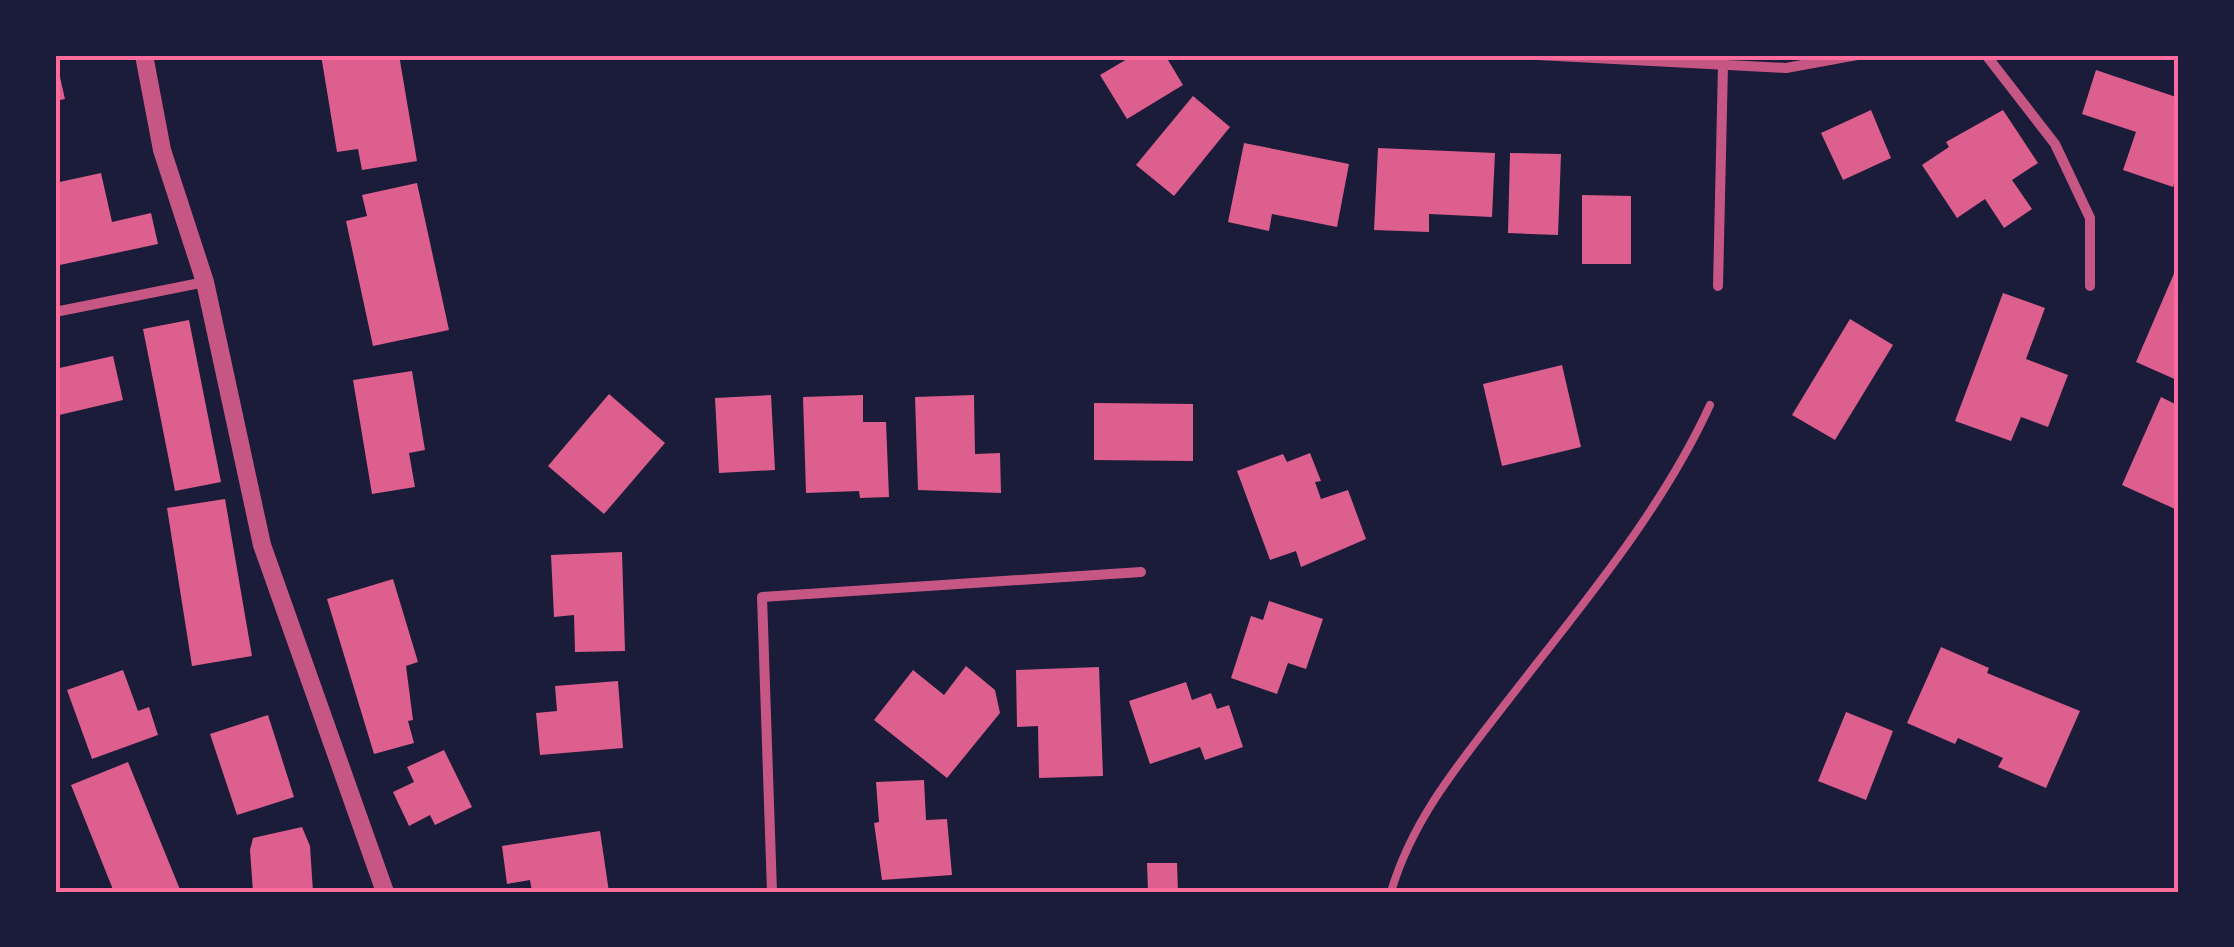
<svg xmlns="http://www.w3.org/2000/svg" width="2234" height="947" font-family="'Open Sans',sans-serif">
  <rect width="100%" height="100%" fill="#1b1b3a"/>
  <!-- building -->
  <g fill="#dd5f8e">
    <path d="M 55,55 L 65,99 L 55,101 Z"/>
    <path d="M 321,55 L 399,55 L 417,161 L 362,170 L 358,149 L 337,152 Z"/>
    <path d="M 1134,55 L 1165,55 L 1183,85 L 1127,119 L 1100,75 Z"/>
    <path d="M 2096,70 L 2179,98 L 2179,168 L 2173,187 L 2123,170 L 2136,132 L 2082,114 Z"/>
    <path d="M 1193,96 L 1230,127 L 1174,196 L 1136,165 Z"/>
    <path d="M 1871,110 L 1891,158 L 1843,180 L 1821,133 Z"/>
    <path d="M 2003,110 L 2038,163 L 2012,180 L 2032,209 L 2004,228 L 1985,199 L 1957,218 L 1922,165 L 1949,147 L 1946,142 Z"/>
    <path d="M 1244,143 L 1349,164 L 1337,227 L 1272,214 L 1269,231 L 1228,222 Z"/>
    <path d="M 1378,148 L 1495,153 L 1492,217 L 1429,214 L 1429,232 L 1374,230 Z"/>
    <path d="M 1510,153 L 1561,154 L 1558,235 L 1508,233 Z"/>
    <path d="M 101,173 L 112,222 L 151,213 L 158,244 L 55,266 L 55,183 Z"/>
    <path d="M 417,183 L 449,330 L 373,346 L 346,221 L 367,216 L 362,195 Z"/>
    <path d="M 1582,195 L 1631,196 L 1631,264 L 1582,264 Z"/>
    <path d="M 2176,269 L 2179,270 L 2179,381 L 2136,362 Z"/>
    <path d="M 2003,293 L 2045,308 L 2026,359 L 2068,375 L 2048,427 L 2021,417 L 2011,441 L 1955,421 Z"/>
    <path d="M 1850,319 L 1893,345 L 1835,440 L 1792,415 Z"/>
    <path d="M 189,320 L 221,482 L 175,491 L 143,329 Z"/>
    <path d="M 113,356 L 123,400 L 55,416 L 55,369 Z"/>
    <path d="M 1562,365 L 1581,447 L 1502,466 L 1483,384 Z"/>
    <path d="M 412,371 L 425,450 L 409,453 L 415,487 L 372,494 L 353,380 Z"/>
    <path d="M 609,394 L 665,443 L 604,514 L 548,466 Z"/>
    <path d="M 771,395 L 775,470 L 719,473 L 715,398 Z"/>
    <path d="M 863,395 L 863,422 L 886,422 L 889,497 L 860,498 L 859,491 L 806,493 L 803,397 Z"/>
    <path d="M 974,395 L 975,454 L 1000,453 L 1001,493 L 918,490 L 915,397 Z"/>
    <path d="M 2161,397 L 2179,406 L 2175,509 L 2122,485 Z"/>
    <path d="M 1094,403 L 1193,404 L 1193,461 L 1094,460 Z"/>
    <path d="M 1310,453 L 1321,481 L 1315,482 L 1321,499 L 1348,490 L 1366,539 L 1301,567 L 1296,551 L 1270,560 L 1237,471 L 1283,454 L 1287,462 Z"/>
    <path d="M 225,499 L 252,656 L 192,666 L 167,508 Z"/>
    <path d="M 622,552 L 625,651 L 575,652 L 574,615 L 554,617 L 551,555 Z"/>
    <path d="M 393,579 L 418,662 L 406,666 L 413,720 L 408,721 L 414,743 L 374,754 L 327,599 Z"/>
    <path d="M 1269,601 L 1323,619 L 1306,669 L 1288,663 L 1277,694 L 1231,678 L 1251,616 L 1263,620 Z"/>
    <path d="M 1941,647 L 1989,668 L 1987,673 L 2080,711 L 2046,788 L 1998,767 L 2003,758 L 1958,738 L 1955,744 L 1907,723 Z"/>
    <path d="M 966,666 L 995,690 L 1000,713 L 947,778 L 874,720 L 913,670 L 944,695 Z"/>
    <path d="M 1099,667 L 1103,776 L 1039,778 L 1038,726 L 1017,727 L 1016,670 Z"/>
    <path d="M 123,670 L 138,711 L 149,707 L 158,735 L 92,759 L 67,690 Z"/>
    <path d="M 618,681 L 623,748 L 540,755 L 536,713 L 557,711 L 555,686 Z"/>
    <path d="M 1186,682 L 1192,700 L 1211,693 L 1217,709 L 1229,705 L 1243,747 L 1205,760 L 1200,747 L 1150,764 L 1129,701 Z"/>
    <path d="M 1846,712 L 1893,731 L 1866,800 L 1818,781 Z"/>
    <path d="M 268,715 L 294,797 L 237,815 L 210,734 Z"/>
    <path d="M 444,750 L 472,807 L 435,825 L 430,815 L 409,826 L 393,792 L 414,782 L 407,767 Z"/>
    <path d="M 128,762 L 181,892 L 114,892 L 71,785 Z"/>
    <path d="M 924,780 L 926,820 L 947,819 L 952,875 L 882,880 L 874,823 L 879,822 L 876,782 Z"/>
    <path d="M 302,827 L 310,846 L 313,892 L 253,892 L 250,850 L 253,838 Z"/>
    <path d="M 600,831 L 609,892 L 532,892 L 530,880 L 507,884 L 502,846 Z"/>
    <path d="M 1147,863 L 1177,863 L 1178,892 L 1148,892 Z"/>
  </g>
  <g fill="none" stroke-linecap="round" stroke-linejoin="round">
    <!-- service -->
    <path stroke="#c65784" stroke-width="8" d="M 1391,892 C 1413,817 1462,760 1509,699 C 1581,606 1661,512 1710,405"/>
    <!-- minor -->
    <g stroke="#c65784" stroke-width="10">
      <path d="M 1538,55 L 1786,68 L 1857,55"/>
      <path d="M 1986,55 L 2055,144 L 2090,218 L 2090,286"/>
      <path d="M 1718,286 L 1723,65"/>
      <path d="M 55,312 L 205,282"/>
      <path d="M 772,892 L 762,597 L 1141,572"/>
    </g>
    <!-- tertiary -->
    <path stroke="#c65784" stroke-width="18" d="M 144,55 L 162,150 L 205,282 L 262,545 L 385,892"/>
  </g>
  <!-- border -->
  <rect width="2234" height="947" fill="none" stroke="#1b1b3a" stroke-width="115"/>
  <rect x="58" y="58" width="2118" height="832" fill="none" stroke="#ff6b9d" stroke-width="4"/>
</svg>
